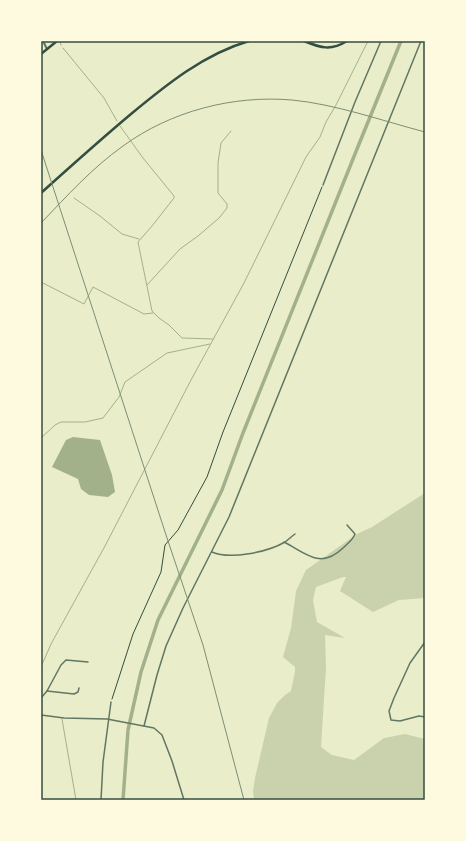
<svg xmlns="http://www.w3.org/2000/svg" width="466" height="841" font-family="Barlow,sans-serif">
  <rect width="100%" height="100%" fill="#e9edc9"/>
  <!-- green -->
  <path fill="#cad2ad" d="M 425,493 L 425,598 L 399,600 L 373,612 L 340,591 L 346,577 L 343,577 L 316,587 L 313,600 L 317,622 L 345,638 L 325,635 L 326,667 L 321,747 L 332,755 L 354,760 L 384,738 L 405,734 L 425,739 L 425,800 L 254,800 L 253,791 L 255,778 L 269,718 L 277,703 L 285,695 L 291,691 L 295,672 L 295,667 L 283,657 L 291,628 L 296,591 L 306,570 L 357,534 L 372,527 Z"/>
  <!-- water -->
  <path fill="#a3b18a" d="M 73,437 L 100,440 L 112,475 L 115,492 L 108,497 L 89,495 L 81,489 L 78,479 L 52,467 L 66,440 Z"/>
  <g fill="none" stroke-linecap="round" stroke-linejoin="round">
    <!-- stream -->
    <g stroke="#a3b18a" stroke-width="1">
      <path d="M 60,41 L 61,45"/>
      <path d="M 63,48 L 104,98 L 117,121"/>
      <path d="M 120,126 L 143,158 L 174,196 L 174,198 L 152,226 L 138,242 L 152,311 L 159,318 L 169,325 L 182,338 L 213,339"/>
      <path d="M 74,198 L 100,216 L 122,234 L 139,239"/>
      <path d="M 41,282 L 84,304 L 93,287 L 144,314 L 153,313"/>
      <path d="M 147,285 L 180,249 L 198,236 L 219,218 L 227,208 L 227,204 L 218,193 L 218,163 L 221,143 L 231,131"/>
      <path d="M 41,438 L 55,425 L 61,422 L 85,422 L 103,418 L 119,397 L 125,382 L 167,353 L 210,344"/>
      <path d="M 41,667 L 51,644 L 105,546 L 191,380 L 244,283 L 306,157 L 320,137 L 326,122 L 336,105 L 368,41"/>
      <path d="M 62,719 L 76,800"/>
    </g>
    <!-- canal -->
    <path stroke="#a3b18a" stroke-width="3.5" d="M 123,800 L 128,730 L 141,672 L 158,620 L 222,490 L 243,433 L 357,149 L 401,41"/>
    <!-- path -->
    <path stroke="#344e41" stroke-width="1" d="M 112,699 L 133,634 L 161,572 L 165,545 L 178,530 L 207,477 L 223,432 L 322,187"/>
    <!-- minor -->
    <g stroke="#617663" stroke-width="1.5">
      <path d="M 323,185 L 355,102 L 381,41"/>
      <path d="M 284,542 C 306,553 320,570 343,548 C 348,543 352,541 355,534 L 347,525"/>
      <path d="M 212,552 C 230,560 268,552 285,542 C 288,540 292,536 295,534"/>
      <path d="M 425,642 L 410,663 L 394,698 L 389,711 L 391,720 L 400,721 L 419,716 L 425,717"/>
      <path d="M 47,691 L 61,665 L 66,660 L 88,662"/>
      <path d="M 41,698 L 47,691 L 74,694 L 78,692 L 79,688"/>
      <path d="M 41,715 L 64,718 L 107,719 L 154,728 L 162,735 L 172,761 L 184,800"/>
      <path d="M 144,726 L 157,675 L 166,646 L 183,608 L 229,517 L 421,41"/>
      <path d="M 101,800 L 103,762 L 111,702"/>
    </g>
    <!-- tertiary -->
    <path stroke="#617663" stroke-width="2" d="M 43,41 L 47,49"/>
    <!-- secondary -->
    <path stroke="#344e41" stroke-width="2.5" d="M 41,54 L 57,41"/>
    <!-- primary -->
    <g stroke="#344e41" stroke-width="2.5">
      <path d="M 304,41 C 321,48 331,51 347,41"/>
      <path d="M 41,193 C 71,166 100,140 131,114 C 166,85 204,54 249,41"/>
    </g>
    <!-- rail -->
    <g stroke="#7c8e77" stroke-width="1">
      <path d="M 41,150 L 167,538 L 203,645 L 244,800"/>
      <path d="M 41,223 C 67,196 92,168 123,146 C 171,111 233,95 292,100 C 335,104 383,121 425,132"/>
    </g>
  </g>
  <!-- border -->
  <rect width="466" height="841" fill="none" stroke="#fefae0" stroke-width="84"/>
  <rect x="42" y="42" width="382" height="757" fill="none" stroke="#344e41" stroke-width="1.5"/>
</svg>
